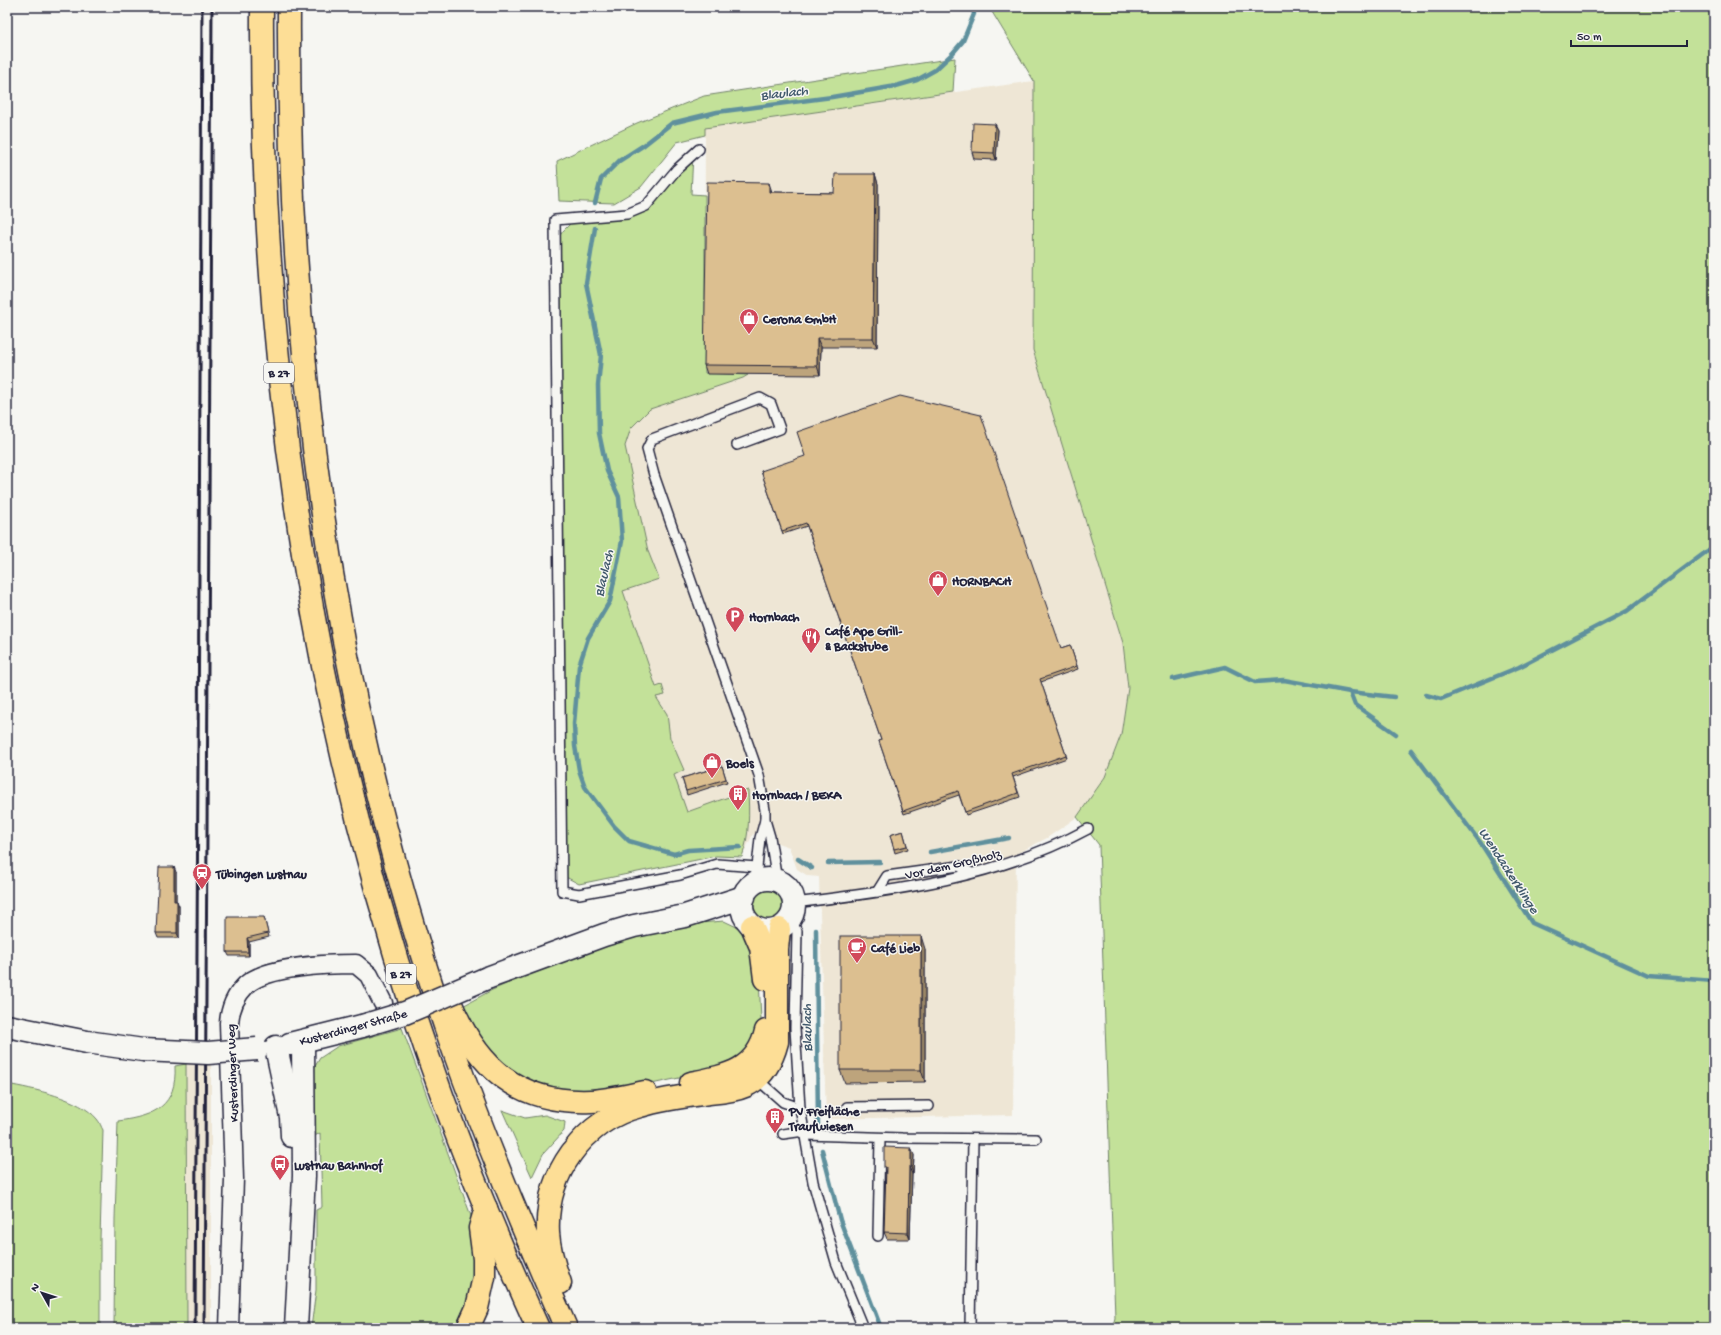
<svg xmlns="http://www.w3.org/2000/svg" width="1721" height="1335" font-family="'Gochi Hand',sans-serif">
  <rect width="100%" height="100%" fill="#f6f6f2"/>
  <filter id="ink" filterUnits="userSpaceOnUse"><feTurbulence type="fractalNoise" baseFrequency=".025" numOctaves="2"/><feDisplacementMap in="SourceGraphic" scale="8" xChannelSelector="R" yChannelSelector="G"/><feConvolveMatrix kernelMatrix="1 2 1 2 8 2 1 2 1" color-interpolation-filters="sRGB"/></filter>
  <g filter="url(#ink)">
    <!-- built -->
    <g fill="#eee6d5">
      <path d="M 1034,81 L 1033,350 L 1123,643 L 1128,688 L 1121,735 L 1105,777 L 1077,817 L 1047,838 L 1016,854 L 1013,1115 L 826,1119 L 819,877 L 808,876 L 797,869 L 789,847 L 753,834 L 742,857 L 716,856 L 579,884 L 623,376 L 704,373 L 705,128 Z"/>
      <path d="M 186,1064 L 211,1064 L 211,1328 L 187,1328 Z"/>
    </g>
    <!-- green -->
    <g fill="#c3e199" stroke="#72826a">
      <path d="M 989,7 L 1714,7 L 1714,1328 L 1112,1328 L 1115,1318 L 1099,845 L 1077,817 L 1105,777 L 1121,735 L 1128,688 L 1123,643 L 1033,350 L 1034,81 Z"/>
      <path d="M 955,58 L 953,92 L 705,128 L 705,135 L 677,142 L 641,187 L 614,203 L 559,201 L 557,161 L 637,123 L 704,96 Z"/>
      <path d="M 693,154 L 691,194 L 705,195 L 705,373 L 748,375 L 743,378 L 650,409 L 631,428 L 625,446 L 648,551 L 659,579 L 623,591 L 656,687 L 662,685 L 665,695 L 656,697 L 667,714 L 670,738 L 684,770 L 674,775 L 687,812 L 748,790 C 749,813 750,834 742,857 L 716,856 L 579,884 L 566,877 L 561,866 L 555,243 L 563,231 L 572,222 L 646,206 Z"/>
      <circle cx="768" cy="905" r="16"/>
      <path d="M 724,921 L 741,929 L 749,937 L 759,980 L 761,1019 L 760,1031 L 744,1057 L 711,1071 L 615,1092 L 539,1089 L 495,1063 L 459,1008 L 492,990 L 585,951 L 654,931 L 688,924 Z"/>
      <path d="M 402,1028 L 471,1216 L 479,1244 L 479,1263 L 463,1328 L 311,1328 L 316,1290 L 316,1210 L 322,1207 L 320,1133 L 313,1137 L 314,1068 L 320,1058 L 338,1046 Z"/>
      <path d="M 186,1064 L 187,1328 L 114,1328 L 115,1219 L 118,1121 C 155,1116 177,1106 175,1066 Z"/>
      <path d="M 7,1084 C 33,1089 80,1098 97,1119 C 100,1122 101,1127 103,1130 L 100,1239 L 100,1328 L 7,1328 Z"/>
      <path d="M 502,1110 L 525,1118 L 545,1115 L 565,1122 L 564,1131 L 543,1154 L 532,1177 Z"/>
    </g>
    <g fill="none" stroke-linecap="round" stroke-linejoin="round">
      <!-- stream -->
      <g stroke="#5f909d" stroke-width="4.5">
        <path d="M 595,203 L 601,179 L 619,161 L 644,145 L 672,123 L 717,112 L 832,97 L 896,86 L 917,80 L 935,70 L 952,54 L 963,41 L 974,14 L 973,7"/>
        <path d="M 595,228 L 586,283 L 601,355 L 598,385 L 599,433 L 607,471 L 619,497 L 622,541 L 610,601 L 588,638 L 579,666 L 574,724 L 575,746 L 579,770 L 585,787 L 614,826 L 629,841 L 674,854 L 688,850 L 740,847"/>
        <path d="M 1173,679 L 1225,667 L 1255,682 L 1284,680 L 1350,692 L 1355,705 L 1396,734"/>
        <path d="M 1350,692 L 1394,697"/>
        <path d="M 1426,695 L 1441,699 L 1519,667 L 1627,611 L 1714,546"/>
        <path d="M 1411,750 L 1480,842 L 1532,923 L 1649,976 L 1714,981"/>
        <path d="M 930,852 L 1009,838"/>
        <path d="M 798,859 L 812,868"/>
        <path d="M 828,863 L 880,862"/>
        <path d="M 816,930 L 818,1125"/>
        <path d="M 822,1150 L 840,1220 L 881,1328"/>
      </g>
      <defs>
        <g id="service">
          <path d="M 699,149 L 677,169 L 646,206 L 627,214 L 555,220 L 562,891 L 579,894 L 680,875 L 717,864 L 757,867"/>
          <path d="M 737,445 L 780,429 L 771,404 L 760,398 L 652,439 L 647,449 L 654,475 L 759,775 L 765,810 L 765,820 L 760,838 L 757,867 L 753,885"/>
          <path d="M 765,820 L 770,837 L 777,881"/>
          <path d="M 877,892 L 887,876 L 959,866 L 971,873"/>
          <path d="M 794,903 C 895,891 998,878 1088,829"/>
          <path d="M 789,919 L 797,931 L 795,1028 L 800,1108 L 813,1182 L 836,1262 L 863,1328"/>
          <path d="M 757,1079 L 783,1102 L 800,1108"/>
          <path d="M 847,1107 L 929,1106"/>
          <path d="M 783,1134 L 804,1131"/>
          <path d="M 805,1135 L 902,1138 L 1036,1139"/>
          <path d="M 878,1236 L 880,1138"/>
          <path d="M 970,1328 L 973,1139"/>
        </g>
        <path id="minor" d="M 229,1328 L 234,1179 L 229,1023 C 230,1008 235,996 246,985 C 267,966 329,964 356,964 L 369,975 L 383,1003"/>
        <g id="tertiary">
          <circle cx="768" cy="905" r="26"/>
          <path d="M 487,978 L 604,935 L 634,926 L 685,916 L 744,897"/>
          <path d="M 7,1026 L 87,1042 L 143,1050"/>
          <path d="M 290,1044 L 362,1026"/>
          <path d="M 276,1047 L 291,1117 L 292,1136"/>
          <path d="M 296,1328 L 304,1176 L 303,1041"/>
        </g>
        <g id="trunk">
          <path d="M 262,7 C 260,379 316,750 444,1101 C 472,1178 504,1253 538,1328"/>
          <path d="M 289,7 C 287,358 335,711 451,1043 C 485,1140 525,1234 566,1328"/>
          <path d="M 752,926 L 761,947 L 765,979"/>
          <path d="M 450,1002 C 477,1067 517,1104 591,1101 C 609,1100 627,1096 645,1092"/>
          <path d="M 691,1083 C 726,1076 757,1071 766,1031"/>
          <path d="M 560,1283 C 554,1266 549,1250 548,1233 C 545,1174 583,1121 640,1106 C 662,1099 686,1096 709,1093 C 720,1092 734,1091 745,1086 C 763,1078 772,1061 777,1042 L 777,949 L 779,929"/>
          <path d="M 468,1328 L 477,1308 L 484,1277 L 484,1259 L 480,1228 L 486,1208"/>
        </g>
      </defs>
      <!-- service casing -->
      <use href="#service" stroke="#22223b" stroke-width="12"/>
      <!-- minor casing -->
      <use href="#minor" stroke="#22223b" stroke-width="21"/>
      <!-- tertiary casing -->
      <use href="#tertiary" stroke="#22223b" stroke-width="25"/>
      <!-- trunk casing -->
      <use href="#trunk" stroke="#22223b" stroke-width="25"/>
      <!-- service -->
      <use href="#service" stroke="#f6f6f2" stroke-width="9"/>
      <!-- minor -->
      <use href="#minor" stroke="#f6f6f2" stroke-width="18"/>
      <!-- tertiary -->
      <use href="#tertiary" stroke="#f6f6f2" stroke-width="22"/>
      <!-- trunk -->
      <use href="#trunk" stroke="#fdde96" stroke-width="22"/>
      <!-- rail -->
      <g stroke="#22223b" stroke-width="3">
        <path d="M 195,1328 L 202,7"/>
        <path d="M 204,1328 L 212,7"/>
      </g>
      <defs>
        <g id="tertiary-bridge">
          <path d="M 362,1026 L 405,1013 L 487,978"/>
          <path d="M 143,1050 L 208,1053 L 257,1049"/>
        </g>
      </defs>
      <!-- tertiary-bridge casing -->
      <use href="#tertiary-bridge" stroke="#22223b" stroke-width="25" stroke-linecap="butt"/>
      <!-- tertiary-bridge -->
      <use href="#tertiary-bridge" stroke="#f6f6f2" stroke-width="22"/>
    </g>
    <!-- wall -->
    <g fill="#bda47c" stroke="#22223b">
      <path d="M 995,124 L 998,130 L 996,160 L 974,159 L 972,152 Z"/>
      <path d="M 875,174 L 878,184 L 877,347 L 821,347 L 820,375 L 707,374 L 704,365 L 772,192 L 834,193 Z"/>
      <path d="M 761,471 L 1061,648 L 1070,645 L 1078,669 L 1041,682 L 1067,758 L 1013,777 L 1020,797 L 966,815 L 959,795 L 904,814 L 879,741 L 881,740 L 807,526 L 783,534 Z"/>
      <path d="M 722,766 L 727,782 L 687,795 L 682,778 Z"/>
      <path d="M 903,831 L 908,849 L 895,853 L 890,835 Z"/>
      <path d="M 176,872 L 176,901 L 179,906 L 179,938 L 158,938 L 156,933 Z"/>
      <path d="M 264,917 L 269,937 L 249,942 L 249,956 L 229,956 L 227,952 Z"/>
      <path d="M 925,949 L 925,1082 L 845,1083 L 840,1070 Z"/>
      <path d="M 914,1155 L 913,1174 L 912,1174 L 910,1239 L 887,1239 L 884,1232 L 886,1173 L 884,1167 Z"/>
    </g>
    <!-- shaded-wall -->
    <g fill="#9a8665" stroke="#22223b">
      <path d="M 995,124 L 998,130 L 996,160 L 994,153 Z"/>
      <path d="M 875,174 L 878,184 L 877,347 L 873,338 Z"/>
      <path d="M 769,183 L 772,192 L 772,202 L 769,192 Z"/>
      <path d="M 817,338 L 821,347 L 820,375 L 817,366 Z"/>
      <path d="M 174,867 L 176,872 L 176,907 L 174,901 Z"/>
      <path d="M 177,901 L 179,906 L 179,938 L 177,933 Z"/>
      <path d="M 921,936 L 925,949 L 925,1082 L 921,1070 Z"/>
      <path d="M 247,938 L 249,942 L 249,956 L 248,952 Z"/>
      <path d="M 911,1148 L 914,1155 L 913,1174 L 911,1167 Z"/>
      <path d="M 909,1167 L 912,1174 L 910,1239 L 908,1233 Z"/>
    </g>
    <!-- building -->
    <g fill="#dcbf90" stroke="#22223b">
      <path d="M 973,123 L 995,124 L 994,153 L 972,152 Z"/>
      <path d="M 835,174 L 875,174 L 873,338 L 817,338 L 817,366 L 704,365 L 707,182 L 769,183 L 769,192 L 834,193 Z"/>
      <path d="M 900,396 L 981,415 L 1061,648 L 1070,645 L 1077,666 L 1040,679 L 1066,755 L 1012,774 L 1018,793 L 965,812 L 958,791 L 903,811 L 879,741 L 881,740 L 806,523 L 782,531 L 761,471 L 805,456 L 797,432 Z"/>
      <path d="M 722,766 L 726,779 L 686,791 L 682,778 Z"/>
      <path d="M 903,831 L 907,846 L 894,849 L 890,835 Z"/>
      <path d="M 159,867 L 174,867 L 174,901 L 177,901 L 177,933 L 156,933 Z"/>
      <path d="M 227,917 L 264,917 L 268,933 L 247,938 L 248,952 L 227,952 Z"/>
      <rect x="840" y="936" width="81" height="134"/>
      <path d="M 884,1147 L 911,1148 L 911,1167 L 909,1167 L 908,1233 L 884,1232 L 886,1167 L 884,1167 Z"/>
    </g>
  </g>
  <!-- icons -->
  <defs>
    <symbol id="shop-pin" viewBox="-11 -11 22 30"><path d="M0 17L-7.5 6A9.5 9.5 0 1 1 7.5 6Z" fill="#d1495b" stroke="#f6f6f2"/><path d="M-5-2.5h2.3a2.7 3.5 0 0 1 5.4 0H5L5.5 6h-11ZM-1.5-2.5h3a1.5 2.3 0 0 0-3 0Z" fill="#fff"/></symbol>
    <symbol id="parking-pin" viewBox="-11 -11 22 30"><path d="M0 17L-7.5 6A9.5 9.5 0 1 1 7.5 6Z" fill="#d1495b" stroke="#f6f6f2"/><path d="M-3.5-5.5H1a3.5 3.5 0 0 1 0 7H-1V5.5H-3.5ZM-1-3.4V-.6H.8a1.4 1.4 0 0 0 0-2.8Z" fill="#fff"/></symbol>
    <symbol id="restaurant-pin" viewBox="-11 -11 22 30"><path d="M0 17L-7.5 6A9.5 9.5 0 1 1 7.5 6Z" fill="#d1495b" stroke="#f6f6f2"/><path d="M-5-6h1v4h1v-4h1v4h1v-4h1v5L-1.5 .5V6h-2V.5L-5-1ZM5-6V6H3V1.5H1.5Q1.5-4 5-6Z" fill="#fff"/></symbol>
    <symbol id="building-pin" viewBox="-11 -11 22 30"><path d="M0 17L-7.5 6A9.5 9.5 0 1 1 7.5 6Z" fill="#d1495b" stroke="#f6f6f2"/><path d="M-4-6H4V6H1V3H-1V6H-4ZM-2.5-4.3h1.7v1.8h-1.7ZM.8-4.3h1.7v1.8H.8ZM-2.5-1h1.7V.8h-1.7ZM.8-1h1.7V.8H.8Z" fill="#fff"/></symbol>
    <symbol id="station-pin" viewBox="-11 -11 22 30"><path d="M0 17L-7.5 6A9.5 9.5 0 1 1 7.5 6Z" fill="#d1495b" stroke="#f6f6f2"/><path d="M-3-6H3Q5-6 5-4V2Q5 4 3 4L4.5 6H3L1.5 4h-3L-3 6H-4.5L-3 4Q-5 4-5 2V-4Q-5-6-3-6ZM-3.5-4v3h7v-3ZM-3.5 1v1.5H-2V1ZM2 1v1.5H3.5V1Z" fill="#fff"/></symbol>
    <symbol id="cafe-pin" viewBox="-11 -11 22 30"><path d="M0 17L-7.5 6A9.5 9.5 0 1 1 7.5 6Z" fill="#d1495b" stroke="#f6f6f2"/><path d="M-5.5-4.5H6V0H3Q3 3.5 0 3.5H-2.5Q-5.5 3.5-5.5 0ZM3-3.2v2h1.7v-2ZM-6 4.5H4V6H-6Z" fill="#fff"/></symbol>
    <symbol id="bus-pin" viewBox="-11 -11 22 30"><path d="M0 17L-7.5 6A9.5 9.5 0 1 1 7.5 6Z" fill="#d1495b" stroke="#f6f6f2"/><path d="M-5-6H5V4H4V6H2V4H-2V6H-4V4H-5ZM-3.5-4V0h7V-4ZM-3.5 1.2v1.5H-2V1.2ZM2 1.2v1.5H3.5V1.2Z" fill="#fff"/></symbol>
  </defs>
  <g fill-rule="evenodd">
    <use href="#shop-pin" x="738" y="307" width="22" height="30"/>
    <use href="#shop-pin" x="927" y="569" width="22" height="30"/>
    <use href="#parking-pin" x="724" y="605" width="22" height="30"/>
    <use href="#restaurant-pin" x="800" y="626" width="22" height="30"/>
    <use href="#shop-pin" x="701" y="751" width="22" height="30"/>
    <use href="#building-pin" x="727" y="783" width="22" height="30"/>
    <use href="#station-pin" x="191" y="862" width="22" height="30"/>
    <use href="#cafe-pin" x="846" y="936" width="22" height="30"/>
    <use href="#building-pin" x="764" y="1106" width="22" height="30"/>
    <use href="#bus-pin" x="269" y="1153" width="22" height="30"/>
  </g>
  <g text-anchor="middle" stroke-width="3" stroke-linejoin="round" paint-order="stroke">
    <!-- shield labels -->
    <g fill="#f6f6f2" stroke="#626272" stroke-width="1">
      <rect x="264" y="363" width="30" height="20" rx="3"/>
      <rect x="386" y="964" width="30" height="20" rx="3"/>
    </g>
    <g font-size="12" font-weight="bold" fill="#22223b">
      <text x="279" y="377">B 27</text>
      <text x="401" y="978">B 27</text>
    </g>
    <!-- poi labels -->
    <g font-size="13" font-weight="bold" fill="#22223b" stroke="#f6f6f2" text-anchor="start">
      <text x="763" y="323">Cerona GmbH</text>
      <text x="952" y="585">HORNBACH</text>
      <text x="749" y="621">Hornbach</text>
      <text x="825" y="635">Café Ape Grill-<tspan x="825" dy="15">&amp; Backstube</tspan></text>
      <text x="726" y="767">Boels</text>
      <text x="752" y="799">Hornbach / BEKA</text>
      <text x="216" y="878">Tübingen Lustnau</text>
      <text x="871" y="952">Café Lieb</text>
      <text x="789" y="1115">PV Freifläche<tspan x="789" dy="15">Traufwiesen</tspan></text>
      <text x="294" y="1169">Lustnau Bahnhof</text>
    </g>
    <!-- street labels -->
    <g font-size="13" fill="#22223b" stroke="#f6f6f2">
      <text transform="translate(953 863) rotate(-13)" y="5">Vor dem Großholz</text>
      <text transform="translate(353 1026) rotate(-15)" y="5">Kusterdinger Straße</text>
      <text transform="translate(231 1073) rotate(-92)" y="5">Kusterdinger Weg</text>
    </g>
    <!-- water labels -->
    <g font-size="14" font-style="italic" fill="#41596c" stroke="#f6f6f2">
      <text transform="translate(784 92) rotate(-7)" y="5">Blaulach</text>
      <text transform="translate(603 573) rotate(-77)" y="5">Blaulach</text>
      <text transform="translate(1510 870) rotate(57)" y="5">Wendackerklinge</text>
      <text transform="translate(806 1028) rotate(-91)" y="5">Blaulach</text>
    </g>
  </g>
  <!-- margin -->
  <rect width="1721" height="1335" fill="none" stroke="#f6f6f2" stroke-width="24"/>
  <rect x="12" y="12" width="1697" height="1311" fill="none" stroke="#22223b" stroke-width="1.5" filter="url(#ink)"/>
  <!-- north arrow -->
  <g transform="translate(42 1293) rotate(309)" stroke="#f6f6f2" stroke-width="3" paint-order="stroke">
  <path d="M0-3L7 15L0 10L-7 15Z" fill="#22223b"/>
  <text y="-6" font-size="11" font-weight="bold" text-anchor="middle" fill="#22223b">N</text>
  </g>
  <!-- scale -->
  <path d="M1571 40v6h116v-6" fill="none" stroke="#22223b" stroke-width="2"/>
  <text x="1577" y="40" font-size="12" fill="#22223b" stroke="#f6f6f2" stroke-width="3" paint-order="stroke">50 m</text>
</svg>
